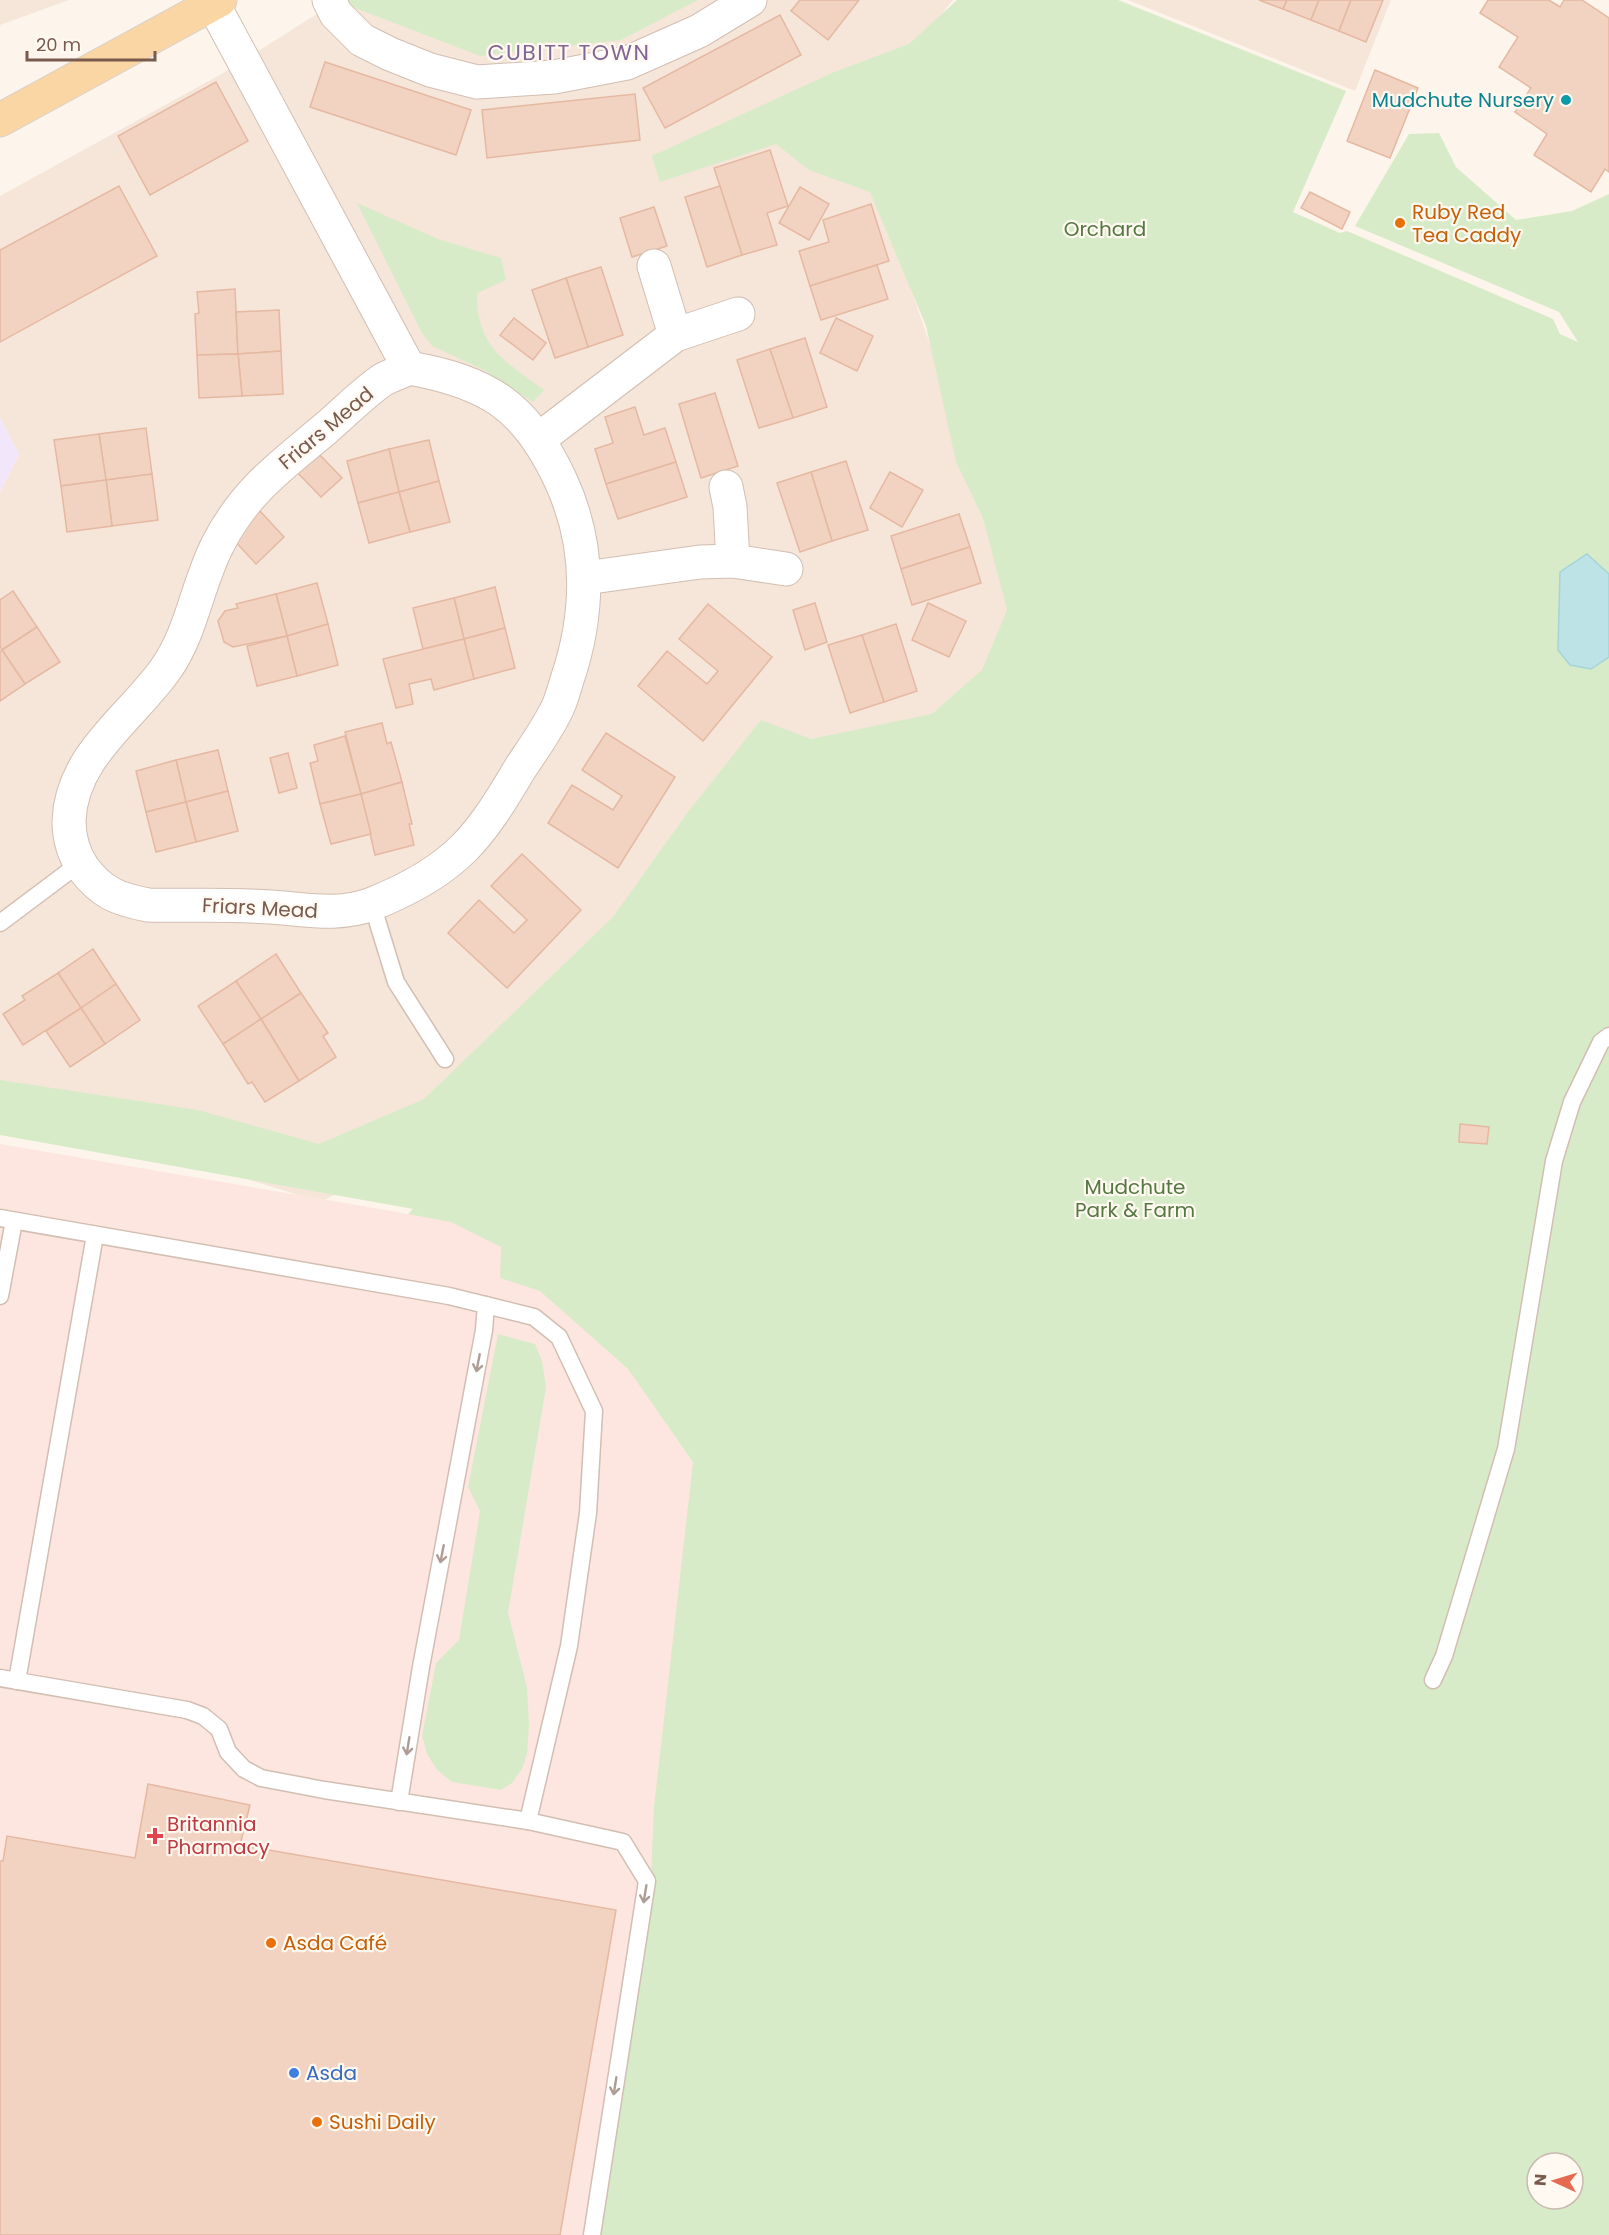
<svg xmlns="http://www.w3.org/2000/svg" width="1609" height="2235" font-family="Poppins,sans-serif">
  <rect width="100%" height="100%" fill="#fdf5eb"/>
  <!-- residential -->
  <g fill="#f5e6d9">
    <path d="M 0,0 L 69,0 L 0,25 Z"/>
    <path d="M 344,0 L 953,0 L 852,122 L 1020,600 L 994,674 L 450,1131 L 321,1202 L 240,1177 L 0,1119 L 0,492 L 19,454 L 0,417 L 0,196 L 225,72 L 320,12 Z"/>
    <path d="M 1128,0 L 1391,0 L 1355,91 Z"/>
  </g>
  <!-- commercial -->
  <path fill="#fde6df" d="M 0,1144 L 538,1236 L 751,1477 L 634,2235 L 0,2235 Z"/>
  <!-- education -->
  <path fill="#f2e7fa" d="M 0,417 L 19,454 L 0,492 Z"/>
  <!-- green -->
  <g fill="#d8ebc8" fill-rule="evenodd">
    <path d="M 344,0 L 698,0 L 621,40 L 480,56 L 340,2 Z"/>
    <path d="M 957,0 L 1118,0 L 1346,91 L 1293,212 L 1340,233 L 1347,231 L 1553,319 L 1560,334 L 1578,342 L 1559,312 L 1355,226 L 1409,134 L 1439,133 L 1456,167 L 1516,220 L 1572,211 L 1609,194 L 1609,2235 L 599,2235 L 649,1918 L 654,1807 L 693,1462 L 628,1369 L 540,1291 L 500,1278 L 501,1247 L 451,1222 L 408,1214 L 413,1209 L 0,1135 L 0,1080 L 198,1110 L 319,1144 L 424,1099 L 613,917 L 688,812 L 761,720 L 811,739 L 932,714 L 982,670 L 1007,610 L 983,518 L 956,462 L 926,326 L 870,192 L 809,170 L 776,144 L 660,182 L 652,156 L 832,73 L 909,44 ZM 1537,2163 L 1573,2163 L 1573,2199 L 1537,2199 Z"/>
    <path d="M 357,203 L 438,239 L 501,258 L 506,280 L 477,293 C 476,347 505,361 544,390 L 533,402 L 484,370 L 432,346 L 422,333 Z"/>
    <path d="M 498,1334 L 535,1344 L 542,1361 L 546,1387 L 508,1613 L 527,1687 L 529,1724 L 527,1754 L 522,1769 L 512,1783 L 501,1790 L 452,1782 L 437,1770 L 427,1754 L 422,1736 L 436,1663 L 459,1640 L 480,1511 L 468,1487 Z"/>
  </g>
  <!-- water -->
  <path fill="#bee3e7" stroke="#a4d4d9" stroke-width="1.5" d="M 1587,554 L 1609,574 L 1609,657 L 1591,669 L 1570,665 L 1558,650 L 1560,572 Z"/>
  <!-- building -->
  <g fill="#f2d3c2" stroke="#e5b8a2" stroke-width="1.5">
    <path d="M 800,0 L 859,0 L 828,40 L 791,11 Z"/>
    <path d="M 1259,0 L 1287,0 L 1283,9 Z"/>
    <path d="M 1287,0 L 1319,0 L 1311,20 L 1283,9 Z"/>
    <path d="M 1319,0 L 1351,0 L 1339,31 L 1311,20 Z"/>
    <path d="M 1351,0 L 1383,0 L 1366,42 L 1339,31 Z"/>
    <path d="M 1488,0 L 1549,0 L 1560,7 L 1564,0 L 1582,0 L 1609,18 L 1609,172 L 1605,169 L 1591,192 L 1534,155 L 1547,134 L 1515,112 L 1531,88 L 1499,67 L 1518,37 L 1480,13 Z"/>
    <path d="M 780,15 L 801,55 L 665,128 L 643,88 Z"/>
    <path d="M 325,62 L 471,110 L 456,155 L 310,107 Z"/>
    <path d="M 1375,70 L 1418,88 L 1390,158 L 1347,141 Z"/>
    <path d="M 216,82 L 248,141 L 150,195 L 118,136 Z"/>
    <path d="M 635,94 L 640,140 L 487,158 L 482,110 Z"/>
    <path d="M 770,150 L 788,206 L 767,213 L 777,245 L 742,255 L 714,168 Z"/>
    <path d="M 119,186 L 157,256 L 0,342 L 0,250 Z"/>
    <path d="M 720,186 L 742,255 L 707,267 L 685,197 Z"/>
    <path d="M 800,187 L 829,204 L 809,240 L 779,223 Z"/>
    <path d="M 1310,192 L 1350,212 L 1342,229 L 1301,208 Z"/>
    <path d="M 871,204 L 889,261 L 810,286 L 799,251 L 829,242 L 823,220 Z"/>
    <path d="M 654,207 L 667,246 L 632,257 L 620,218 Z"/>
    <path d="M 877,265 L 888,299 L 821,320 L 810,286 Z"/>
    <path d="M 601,267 L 623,335 L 588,347 L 566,278 Z"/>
    <path d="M 566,278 L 588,347 L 555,358 L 532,290 Z"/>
    <path d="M 235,289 L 238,354 L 197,355 L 195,314 L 199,313 L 197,292 Z"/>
    <path d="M 279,310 L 281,351 L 238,354 L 236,312 Z"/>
    <path d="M 514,318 L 546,343 L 533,360 L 500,335 Z"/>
    <path d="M 836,318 L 873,336 L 857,371 L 820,353 Z"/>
    <path d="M 805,338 L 827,407 L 793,418 L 770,349 Z"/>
    <path d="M 770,349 L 793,418 L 759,428 L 737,360 Z"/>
    <path d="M 281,351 L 283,394 L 242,396 L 238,354 Z"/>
    <path d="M 238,354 L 242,396 L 199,398 L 197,355 Z"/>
    <path d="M 715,393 L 738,466 L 701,478 L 679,404 Z"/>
    <path d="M 635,407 L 644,435 L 665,428 L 676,462 L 606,484 L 595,449 L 613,443 L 605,417 Z"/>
    <path d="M 146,428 L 152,474 L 106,480 L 99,434 Z"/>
    <path d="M 99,434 L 106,480 L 61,486 L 54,440 Z"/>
    <path d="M 429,440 L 439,481 L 399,492 L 389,449 Z"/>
    <path d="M 389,449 L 399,492 L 358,503 L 347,461 Z"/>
    <path d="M 318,453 L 342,478 L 321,497 L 297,472 Z"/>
    <path d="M 846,461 L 868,530 L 832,541 L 811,472 Z"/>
    <path d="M 676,462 L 687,497 L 618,519 L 606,484 Z"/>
    <path d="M 811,472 L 832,541 L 800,552 L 777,483 Z"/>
    <path d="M 890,472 L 923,490 L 902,527 L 870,508 Z"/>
    <path d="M 152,474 L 158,520 L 112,526 L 106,480 Z"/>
    <path d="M 106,480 L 112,526 L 67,532 L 61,486 Z"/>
    <path d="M 439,481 L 450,522 L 410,532 L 399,492 Z"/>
    <path d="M 399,492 L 410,532 L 369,543 L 358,503 Z"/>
    <path d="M 259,510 L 284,537 L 256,564 L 234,540 Z"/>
    <path d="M 959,514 L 970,547 L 901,569 L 891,536 Z"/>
    <path d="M 970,547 L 981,583 L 912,605 L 901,569 Z"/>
    <path d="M 317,583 L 328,624 L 287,636 L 276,594 Z"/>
    <path d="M 495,587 L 505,628 L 464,639 L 454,598 Z"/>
    <path d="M 13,591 L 37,627 L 2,650 L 0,646 L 0,600 Z"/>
    <path d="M 276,594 L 287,636 L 233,647 L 224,642 L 218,621 L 225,611 L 238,608 L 236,604 Z"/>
    <path d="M 454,598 L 464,639 L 423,649 L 413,608 Z"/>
    <path d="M 815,603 L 827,642 L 805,650 L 793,610 Z"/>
    <path d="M 928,603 L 966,621 L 949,657 L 912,640 Z"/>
    <path d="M 708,604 L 772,657 L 703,741 L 638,686 L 667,651 L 707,684 L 718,671 L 679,639 Z"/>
    <path d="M 328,624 L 338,665 L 297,676 L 287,636 Z"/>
    <path d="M 896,624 L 917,691 L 884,702 L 862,635 Z"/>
    <path d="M 37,627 L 60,662 L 25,684 L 2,650 Z"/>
    <path d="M 505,628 L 515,668 L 474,679 L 464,639 Z"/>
    <path d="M 862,635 L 884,702 L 850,713 L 828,645 Z"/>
    <path d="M 287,636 L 297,676 L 257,686 L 247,646 Z"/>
    <path d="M 464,639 L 474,679 L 434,690 L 431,679 L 409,684 L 413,704 L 396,708 L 383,659 Z"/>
    <path d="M 2,650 L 25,684 L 0,701 L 0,651 Z"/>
    <path d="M 382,723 L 387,744 L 391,742 L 402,782 L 361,794 L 345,732 Z"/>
    <path d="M 606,733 L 675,777 L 618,868 L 548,823 L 572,785 L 613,810 L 622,796 L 582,770 Z"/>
    <path d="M 345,736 L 361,794 L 320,804 L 310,763 L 318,761 L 314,745 Z"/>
    <path d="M 218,750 L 228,791 L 186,802 L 176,760 Z"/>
    <path d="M 288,753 L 297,788 L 279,793 L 270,758 Z"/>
    <path d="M 176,760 L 186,802 L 146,812 L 136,771 Z"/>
    <path d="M 402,782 L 412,824 L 409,824 L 414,845 L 375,855 L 361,794 Z"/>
    <path d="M 228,791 L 238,831 L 196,842 L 186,802 Z"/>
    <path d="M 361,794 L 371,834 L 331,844 L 320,804 Z"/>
    <path d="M 186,802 L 196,842 L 156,852 L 146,812 Z"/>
    <path d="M 522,854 L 581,910 L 507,988 L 448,933 L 479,900 L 514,933 L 527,920 L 491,886 Z"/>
    <path d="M 93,949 L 116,984 L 81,1008 L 58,973 Z"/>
    <path d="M 276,954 L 301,993 L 261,1019 L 236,981 Z"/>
    <path d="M 58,973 L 81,1008 L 23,1045 L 3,1014 L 25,1000 L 22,996 Z"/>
    <path d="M 236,981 L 261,1019 L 223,1044 L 198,1006 Z"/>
    <path d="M 116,984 L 140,1020 L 105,1044 L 81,1008 Z"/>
    <path d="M 301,993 L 328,1033 L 323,1036 L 336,1057 L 299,1081 L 261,1019 Z"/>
    <path d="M 81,1008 L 105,1044 L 70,1067 L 46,1031 Z"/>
    <path d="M 261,1019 L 299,1081 L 265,1102 L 252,1082 L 248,1084 L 223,1044 Z"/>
    <path d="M 1460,1124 L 1489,1127 L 1487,1144 L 1459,1142 Z"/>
    <path d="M 148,1784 L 250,1805 L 240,1845 L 616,1910 L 560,2235 L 0,2235 L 0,1861 L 3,1861 L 7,1836 L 135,1858 Z"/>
  </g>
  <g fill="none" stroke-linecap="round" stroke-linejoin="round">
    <defs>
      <g id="lane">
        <path d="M 372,904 L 396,982 L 445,1059"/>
        <path d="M 0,923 L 80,863"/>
        <path d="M 0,1218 L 449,1296 L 534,1317 L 559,1337 L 594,1411 L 588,1513 L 569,1646 L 528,1821"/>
        <path d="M 0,1296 L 14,1221"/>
        <path d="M 0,1678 L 187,1710 L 203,1716 L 219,1729 L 228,1752 L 244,1769 L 261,1778 L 324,1790 L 528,1821 L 623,1842 L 647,1881 L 592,2235"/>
        <path d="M 1433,1680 L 1444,1656 L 1506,1449 L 1554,1161 L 1572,1102 L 1601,1042 L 1609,1036"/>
        <path d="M 17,1681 L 95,1235"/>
        <path d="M 399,1802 L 421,1667 L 484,1330 L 486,1305"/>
      </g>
      <g id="street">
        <path d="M 329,0 L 336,14 L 362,40 L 390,54 L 430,70 L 477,82 L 554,77 L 627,63 L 699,31 L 750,0"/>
        <path d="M 213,4 L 409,368"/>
        <path d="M 654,266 L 675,335"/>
        <path d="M 409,368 C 488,382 526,406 560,479 C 591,545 590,612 567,680 C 564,690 561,702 556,711 C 546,731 533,749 521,767 C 504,795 487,825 464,848 C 439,873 405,891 372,904 C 338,917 305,909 270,907 C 229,904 188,906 148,905 C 117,899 102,893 83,868 C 73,853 69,838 69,821 C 71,756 131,718 165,670 C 192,633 197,584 218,544 C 245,491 281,466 325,429 C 343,414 365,391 384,379 C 392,375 401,372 409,368 Z"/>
        <path d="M 539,439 L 675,335 L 738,314"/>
        <path d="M 726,487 L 730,507 L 733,561"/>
        <path d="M 585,578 L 700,562 L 733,561 L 786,569"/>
      </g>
      <path id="primary" d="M 0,120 L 220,0"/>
    </defs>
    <!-- lane casing -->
    <use href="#lane" stroke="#d2beb2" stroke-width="19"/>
    <!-- street casing -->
    <use href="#street" stroke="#d2beb2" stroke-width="35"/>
    <!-- primary casing -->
    <use href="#primary" stroke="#d9d1cd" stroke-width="35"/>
    <!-- lane -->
    <use href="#lane" stroke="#fff" stroke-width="16"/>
    <!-- street -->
    <use href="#street" stroke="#fff" stroke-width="33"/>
    <!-- primary -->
    <use href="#primary" stroke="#fad6a4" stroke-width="33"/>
  </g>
  <!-- one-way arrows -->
  <defs><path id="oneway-shaft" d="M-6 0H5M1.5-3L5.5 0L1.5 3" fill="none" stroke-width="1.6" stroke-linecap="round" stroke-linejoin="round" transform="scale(1.5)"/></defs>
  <g stroke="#af9c94">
    <use href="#oneway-shaft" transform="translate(478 1363) rotate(101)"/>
    <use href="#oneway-shaft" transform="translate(442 1554) rotate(101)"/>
    <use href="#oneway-shaft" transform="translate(408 1746) rotate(99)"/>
    <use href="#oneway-shaft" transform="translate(645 1894) rotate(99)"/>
    <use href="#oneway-shaft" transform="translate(615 2086) rotate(99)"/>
  </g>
  <!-- markers -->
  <circle fill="#0f9aa8" stroke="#fff9f1" stroke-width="2" cx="1566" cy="100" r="6"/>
  <g fill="#e8710a" stroke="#fff9f1" stroke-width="2">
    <circle cx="1400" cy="223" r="6"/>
    <circle cx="271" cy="1943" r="6"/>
    <circle cx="317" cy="2122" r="6"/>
  </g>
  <path fill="#e0444e" stroke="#fff9f1" stroke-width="2" d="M152 1827h6v6h6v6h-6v6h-6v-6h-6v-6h6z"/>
  <circle fill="#3f7fe0" stroke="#fff9f1" stroke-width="2" cx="294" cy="2073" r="6"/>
  <g text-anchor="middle" stroke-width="4.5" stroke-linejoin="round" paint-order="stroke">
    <!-- culture labels -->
    <g font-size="20" fill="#0d838f" stroke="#fff9f1" text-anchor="end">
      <text x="1554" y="107">Mudchute Nursery</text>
    </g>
    <!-- food labels -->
    <g font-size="20" fill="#c56008" stroke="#fff9f1" text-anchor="start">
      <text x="1412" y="219">Ruby Red<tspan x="1412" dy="23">Tea Caddy</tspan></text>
      <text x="283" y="1950">Asda Café</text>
      <text x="329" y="2129">Sushi Daily</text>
    </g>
    <!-- park labels -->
    <g font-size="20" fill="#547841" stroke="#fff9f1">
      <text x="1105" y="236">Orchard</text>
      <text x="1135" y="1194">Mudchute<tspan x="1135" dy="23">Park &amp; Farm</tspan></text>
    </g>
    <!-- street labels -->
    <g font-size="20" fill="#795a4d" stroke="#fff9f1">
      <text transform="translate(326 428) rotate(-40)" y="7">Friars Mead</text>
      <text transform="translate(260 908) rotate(3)" y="7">Friars Mead</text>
    </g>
    <!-- health labels -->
    <g font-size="20" fill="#be3a42" stroke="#fff9f1" text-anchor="start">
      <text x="167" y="1831">Britannia<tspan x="167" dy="23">Pharmacy</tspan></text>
    </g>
    <!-- shop labels -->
    <g font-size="20" fill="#366cbe" stroke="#fff9f1" text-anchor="start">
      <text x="306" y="2080">Asda</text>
    </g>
    <!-- quarter labels -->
    <g font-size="22" letter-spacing="1.5" fill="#826594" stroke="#fff9f1">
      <text x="569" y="60">CUBITT TOWN</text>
    </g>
  </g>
  <!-- north arrow -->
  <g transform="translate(1555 2181) rotate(274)"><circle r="28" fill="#fff9f1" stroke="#c9b9af" stroke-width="1.5"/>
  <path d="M0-4.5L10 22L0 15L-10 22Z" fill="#e66a51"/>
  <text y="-9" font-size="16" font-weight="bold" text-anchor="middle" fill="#795a4d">N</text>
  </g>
  <!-- scale -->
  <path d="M27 51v9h128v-9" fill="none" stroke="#795a4d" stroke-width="3"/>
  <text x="36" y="51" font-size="18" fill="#795a4d" stroke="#fff9f1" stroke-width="4.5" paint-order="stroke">20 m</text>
</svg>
